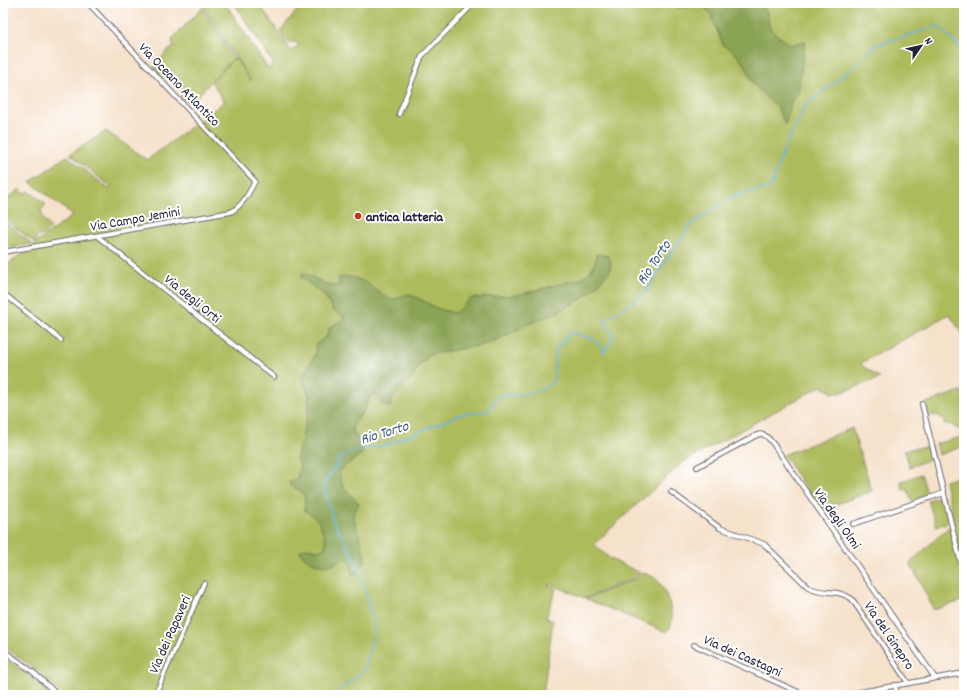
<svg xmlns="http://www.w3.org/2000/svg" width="967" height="698" font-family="Dekko,sans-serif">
  <rect width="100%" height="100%" fill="#fff"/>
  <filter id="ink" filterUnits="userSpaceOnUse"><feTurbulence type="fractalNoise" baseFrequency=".025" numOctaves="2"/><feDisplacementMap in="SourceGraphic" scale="8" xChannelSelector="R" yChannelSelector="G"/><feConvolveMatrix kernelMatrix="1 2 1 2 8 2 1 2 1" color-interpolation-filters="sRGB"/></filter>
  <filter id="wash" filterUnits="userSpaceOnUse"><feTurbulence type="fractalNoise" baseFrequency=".012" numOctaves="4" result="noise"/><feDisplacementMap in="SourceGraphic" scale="16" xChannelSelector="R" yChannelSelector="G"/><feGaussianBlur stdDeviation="0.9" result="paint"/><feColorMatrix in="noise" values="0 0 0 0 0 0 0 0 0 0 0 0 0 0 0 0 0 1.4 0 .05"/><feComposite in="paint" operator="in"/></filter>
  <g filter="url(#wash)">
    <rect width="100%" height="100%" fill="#f6e1ca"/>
    <!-- green -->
    <g fill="#aebb5d" stroke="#686e4c">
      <path d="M 201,3 L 225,3 L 268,69 L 274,64 L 234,3 L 259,3 L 291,51 L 298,46 L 295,41 L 289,44 L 280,31 L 303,3 L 964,3 L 964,336 L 949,314 L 860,364 L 880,378 L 840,393 L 833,393 L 821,386 L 682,463 L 594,544 L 609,558 L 636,571 L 632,579 L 585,598 L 550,584 L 548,585 L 556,589 L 546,618 L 553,621 L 543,695 L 63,695 L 33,668 L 3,646 L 3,268 L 73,215 L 30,182 L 67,156 L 109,189 L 111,187 L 70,154 L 106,131 L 147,160 L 224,102 L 211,81 C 205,88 196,101 185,102 L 182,99 L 181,88 L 174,85 L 170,80 L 166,80 L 158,74 L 154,67 L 167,51 L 174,47 L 172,39 L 202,8 L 234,58 L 211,81 L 235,58 L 251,81 Z"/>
      <path d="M 20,189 L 25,194 L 28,191 L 30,192 L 46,204 L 41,211 L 44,220 L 51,228 L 45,234 L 37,237 L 35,243 L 3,218 L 3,202 Z"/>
      <path d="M 3,221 L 32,244 L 3,249 Z"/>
      <path d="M 964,390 L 964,433 L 950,424 L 944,424 L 942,417 L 935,415 L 929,416 L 926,403 Z"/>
      <path d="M 852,428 L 872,491 L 821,510 L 783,455 Z"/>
      <path d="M 964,436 L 964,446 L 939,455 L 936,444 Z"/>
      <path d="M 931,446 L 933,458 L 910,467 L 904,450 Z"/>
      <path d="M 921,474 L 928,496 L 912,501 L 907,489 L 903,490 L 900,482 Z"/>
      <path d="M 964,475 L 964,600 L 934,610 L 910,563 L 954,522 L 945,481 Z"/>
      <path d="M 943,495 L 949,520 L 945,525 L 943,523 L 936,526 L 928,500 Z"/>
      <path d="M 638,571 C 643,573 651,575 655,578 C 666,586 680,624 666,632 L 586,599 L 631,581 L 635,579 Z"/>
      <path d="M 3,656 L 52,695 L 3,695 Z"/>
    </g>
    <!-- forest -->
    <g fill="#8aa354" stroke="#566248">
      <path d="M 674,3 L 759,3 L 767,12 L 769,26 L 773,32 L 791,45 L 805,41 L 798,93 L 791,102 L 785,125 L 777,106 L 767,98 L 754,85 L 745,65 L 733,51 L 723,45 L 710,13 L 702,5 L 678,8 Z"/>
      <path d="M 596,254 L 608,256 L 611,262 L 610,271 L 592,291 L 583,298 L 560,311 L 533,322 L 488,344 L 432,354 L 420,364 L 410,380 L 393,397 L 390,407 L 382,405 L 376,394 L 369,397 L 367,405 L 352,428 L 354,434 L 363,441 L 362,454 C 357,456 354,460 349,463 C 327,475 349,493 359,503 L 353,515 L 366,560 L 357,573 L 352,574 L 350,571 L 352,566 L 349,560 L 345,558 C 341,559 338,562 334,564 C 322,569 307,562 300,552 L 301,550 C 308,545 314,552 324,549 L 326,543 C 321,525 320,519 304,510 L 305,497 L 301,491 L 290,486 L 289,481 L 297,480 L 300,464 L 296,460 L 309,409 L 309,397 L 302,377 L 316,353 L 315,345 L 327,336 L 330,327 L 345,318 L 333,310 L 324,295 L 301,277 L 303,273 C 316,277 326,288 340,285 L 338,278 C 367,271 380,301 395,299 C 400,298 404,294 410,294 L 439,309 L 454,313 C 462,309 465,301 473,298 L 517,295 L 580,279 C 589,274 597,265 596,254 Z"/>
    </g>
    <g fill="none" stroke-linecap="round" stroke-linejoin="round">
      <!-- stream -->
      <path stroke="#61b3dd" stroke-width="1.5" d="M 336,695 L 338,691 L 365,670 L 375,628 L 358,565 L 333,521 L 324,485 L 341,457 L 357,450 L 383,446 L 462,414 L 488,411 L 499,395 C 523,395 533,396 553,382 L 556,349 L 571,332 L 595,340 L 604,352 L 614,336 L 604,321 L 644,294 L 691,224 L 733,196 L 771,187 L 783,152 L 805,106 L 856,65 L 876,45 L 938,26 L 964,51"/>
    </g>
  </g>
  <g filter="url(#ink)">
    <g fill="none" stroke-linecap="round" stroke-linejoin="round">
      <defs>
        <g id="minor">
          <path d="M 399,114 L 422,56 L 474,3"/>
          <path d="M 97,236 L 274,377"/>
          <path d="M 3,252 L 231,212 C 243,205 249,193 255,181 L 88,3"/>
          <path d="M 3,293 L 61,340"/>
          <path d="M 922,404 L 964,576"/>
          <path d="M 697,467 L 757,435 C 765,432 769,439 774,445 L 935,678"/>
          <path d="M 671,492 L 720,528 L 764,544 L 808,587 C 822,595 839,589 852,599 L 908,683"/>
          <path d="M 853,524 L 944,493"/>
          <path d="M 694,645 L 805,695"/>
          <path d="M 3,650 L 33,672 L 58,695"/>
          <path d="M 895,685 L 897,695"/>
          <path d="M 155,695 L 204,583"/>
          <path d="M 844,695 L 964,673"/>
        </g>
      </defs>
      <!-- minor casing -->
      <use href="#minor" stroke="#6c656d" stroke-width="6"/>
      <!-- minor -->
      <use href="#minor" stroke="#fff" stroke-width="4"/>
    </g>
  </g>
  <!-- markers -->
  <circle fill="#c8321e" stroke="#fff" stroke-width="1.5" cx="358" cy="216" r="4"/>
  <g text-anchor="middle" stroke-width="4" stroke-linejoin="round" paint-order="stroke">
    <!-- street labels -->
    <g font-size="14" fill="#22223b" stroke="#fff">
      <text transform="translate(180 84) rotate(46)" y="5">Via Oceano Atlantico</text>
      <text transform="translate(135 218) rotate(-10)" y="5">Via Campo Jemini</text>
      <text transform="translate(193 298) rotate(39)" y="5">Via degli Orti</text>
      <text transform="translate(838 518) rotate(55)" y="5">Via degli Olmi</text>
      <text transform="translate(169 634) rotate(-66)" y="5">Via dei Papaveri</text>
      <text transform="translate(890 635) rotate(56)" y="5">Via del Ginepro</text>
      <text transform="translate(743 655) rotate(24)" y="5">Via dei Castagni</text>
    </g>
    <!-- poi labels -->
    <g font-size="14" font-weight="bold" fill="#22223b" stroke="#fff" text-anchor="start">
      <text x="366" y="221">antica latteria</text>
    </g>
    <!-- water labels -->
    <g font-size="15" font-style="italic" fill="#3b5c7c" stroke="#fff">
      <text transform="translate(653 262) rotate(-56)" y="5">Rio Torto</text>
      <text transform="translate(384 432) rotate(-17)" y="5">Rio Torto</text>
    </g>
  </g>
  <!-- margin -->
  <rect width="967" height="698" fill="none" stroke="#fff" stroke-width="16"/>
  <!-- north arrow -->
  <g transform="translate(921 46) rotate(56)" stroke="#ffffff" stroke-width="3" paint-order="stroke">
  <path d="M0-3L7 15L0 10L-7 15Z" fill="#22223b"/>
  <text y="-6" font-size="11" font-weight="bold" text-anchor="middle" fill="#22223b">N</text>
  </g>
</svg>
